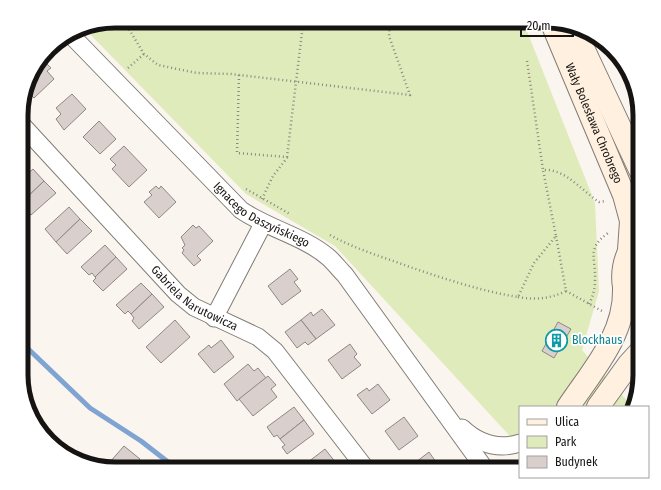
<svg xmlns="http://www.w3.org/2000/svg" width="661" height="490" font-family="'Fira Sans Condensed',sans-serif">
  <rect width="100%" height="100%" fill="#fbf5ef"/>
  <!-- green -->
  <path fill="#dfebba" d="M 523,21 L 595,203 L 599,291 L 582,350 L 630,404 L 629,407 L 520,407 L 520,447 L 335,246 L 246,194 L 83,27 Z"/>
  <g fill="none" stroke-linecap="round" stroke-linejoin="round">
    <!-- stream -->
    <path stroke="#7fa4d2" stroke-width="5" d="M 21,342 L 90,408 L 141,441 L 177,469"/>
  </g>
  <!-- building -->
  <g fill="#d9d0cd" stroke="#8f8784">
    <path d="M 41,58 L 51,68 L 47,71 L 54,79 L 34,98 L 26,90 L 33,68 Z"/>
    <path d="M 72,94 L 86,109 L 64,130 L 56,119 L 61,114 L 56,108 Z"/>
    <path d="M 99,121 L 116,139 L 100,154 L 83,137 Z"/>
    <path d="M 124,146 L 147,170 L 129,187 L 112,169 L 116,165 L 110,159 Z"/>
    <path d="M 33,169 L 44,181 L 22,202 L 22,179 Z"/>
    <path d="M 44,181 L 56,193 L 31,215 L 22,205 L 22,202 Z"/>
    <path d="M 156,186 L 159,189 L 161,186 L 176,202 L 159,218 L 144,202 L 152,195 L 149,192 Z"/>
    <path d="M 69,207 L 80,219 L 56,242 L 45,229 Z"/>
    <path d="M 80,219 L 92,231 L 67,254 L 56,242 Z"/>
    <path d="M 193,225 L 196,228 L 199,226 L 213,241 L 197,256 L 201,260 L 194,266 L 182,253 L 184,250 L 182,248 L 185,245 L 181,237 Z"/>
    <path d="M 105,245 L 116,257 L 95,277 L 92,273 L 89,275 L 81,267 Z"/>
    <path d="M 116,257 L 127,269 L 103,291 L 93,281 L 96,278 L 95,277 Z"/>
    <path d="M 290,269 L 298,279 L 294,282 L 301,291 L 282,305 L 268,286 Z"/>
    <path d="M 141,283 L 152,294 L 131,314 L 128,311 L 125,314 L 116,305 Z"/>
    <path d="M 152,294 L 164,307 L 139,329 L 132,321 L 134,318 L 131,314 Z"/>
    <path d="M 322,309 L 335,325 L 316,339 L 301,320 L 311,312 L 313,316 Z"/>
    <path d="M 175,320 L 190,337 L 161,363 L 146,347 Z"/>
    <path d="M 301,320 L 316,339 L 308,345 L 305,342 L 297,348 L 285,332 Z"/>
    <path d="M 558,322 L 571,329 L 554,358 L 542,351 Z"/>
    <path d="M 221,340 L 234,357 L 214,373 L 198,354 L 209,345 L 211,348 Z"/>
    <path d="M 350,344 L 357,354 L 354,357 L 361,365 L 342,379 L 328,360 Z"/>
    <path d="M 248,364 L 254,371 L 258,368 L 266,378 L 237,401 L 224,384 Z"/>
    <path d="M 268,376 L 276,385 L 271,389 L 277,397 L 253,416 L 239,399 Z"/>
    <path d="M 378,384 L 390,400 L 372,414 L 357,395 L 367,388 L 369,391 Z"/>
    <path d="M 294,407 L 304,420 L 280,439 L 277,435 L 274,437 L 267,427 Z"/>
    <path d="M 32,416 L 52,434 L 48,439 L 31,417 Z"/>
    <path d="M 404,417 L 418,436 L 399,450 L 385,431 Z"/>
    <path d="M 304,420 L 314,434 L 287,454 L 282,447 L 285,445 L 280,439 Z"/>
    <path d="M 58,439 L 73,454 L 53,446 Z"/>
    <path d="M 124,446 L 140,459 L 132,469 L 116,469 L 109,463 Z"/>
    <path d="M 325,449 L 336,463 L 328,469 L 299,469 Z"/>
    <path d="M 429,452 L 436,462 L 434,465 L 437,469 L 407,469 Z"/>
    <path d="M 139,460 L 149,469 L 132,469 Z"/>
    <path d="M 336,463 L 340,469 L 328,469 Z"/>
  </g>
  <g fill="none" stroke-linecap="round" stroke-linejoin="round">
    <defs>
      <g id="minor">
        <path id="s1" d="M 70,34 L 241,210 C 267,228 305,237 328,257 C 334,262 339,269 345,275 L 485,469"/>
        <path id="s2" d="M 22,125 L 178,294 L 194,307 L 258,337 L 275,351 L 366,469"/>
        <path d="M 214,318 L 263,224"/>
        <path d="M 462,428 C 479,444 498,450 520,443"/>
      </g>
      <g id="secondary">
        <path id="s3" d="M 551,21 L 624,195 L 631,221 L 629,250"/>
        <path d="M 575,31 L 640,170"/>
        <path d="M 637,238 C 619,263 617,293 640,315"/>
        <path d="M 568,407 C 592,371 625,335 624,290"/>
        <path d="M 598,407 L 629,364 L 640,352"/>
      </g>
    </defs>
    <!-- minor casing -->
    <use href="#minor" stroke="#817c76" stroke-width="19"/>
    <!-- secondary casing -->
    <use href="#secondary" stroke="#817c76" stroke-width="24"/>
    <!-- path -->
    <g stroke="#8c8884" stroke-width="2.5" stroke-dasharray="1 3" stroke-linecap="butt">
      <path d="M 127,26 L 144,54 L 158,65 L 197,73 L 231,74 L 410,95 L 389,36 L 390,23"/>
      <path d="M 527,61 L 543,170"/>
      <path d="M 128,68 L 144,54"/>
      <path d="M 239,75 L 237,153 L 287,157 L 303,24"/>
      <path d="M 246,189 L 290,214"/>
      <path d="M 262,199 L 273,176 L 287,158"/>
      <path d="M 330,235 C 355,249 383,257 410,267 C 445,279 481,291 518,297 L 534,263 L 556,236 L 543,170 C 565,168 582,191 599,202 L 606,201"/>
      <path d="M 566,291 L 602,311"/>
      <path d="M 518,297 C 535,300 550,299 566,291 L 556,236"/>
      <path d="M 589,304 C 593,296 595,289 595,280 C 596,257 586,249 608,233"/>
    </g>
    <!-- minor -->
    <use href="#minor" stroke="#fff" stroke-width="17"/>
    <!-- secondary -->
    <use href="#secondary" stroke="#fff0df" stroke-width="22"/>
  </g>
  <!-- icons -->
  <defs>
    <symbol id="building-ring" viewBox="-11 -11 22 22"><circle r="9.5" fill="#fff" stroke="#0f9aa8" stroke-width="1.5"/><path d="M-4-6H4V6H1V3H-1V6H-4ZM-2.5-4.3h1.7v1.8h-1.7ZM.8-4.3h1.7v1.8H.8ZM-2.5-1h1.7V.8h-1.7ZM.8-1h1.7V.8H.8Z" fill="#0f9aa8"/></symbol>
  </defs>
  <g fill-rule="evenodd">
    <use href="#building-ring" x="544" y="328" width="25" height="25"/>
  </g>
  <g text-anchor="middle" stroke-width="3.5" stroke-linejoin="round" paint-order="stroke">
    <!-- street labels -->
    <g font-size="12" fill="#161412" stroke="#fff">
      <text dy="4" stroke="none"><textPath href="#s3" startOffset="111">Wały Bolesława Chrobrego</textPath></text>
      <text dy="4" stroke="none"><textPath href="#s1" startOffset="265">Ignacego Daszyńskiego</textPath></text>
      <text dy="4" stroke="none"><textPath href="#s2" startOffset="246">Gabriela Narutowicza</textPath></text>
    </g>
    <!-- culture labels -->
    <g font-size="12" fill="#0d838f" stroke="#fff" text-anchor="start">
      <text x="572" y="344">Blockhaus</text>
    </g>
  </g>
  <!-- crop -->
  <path d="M0 0H661V490H0ZM115 28H546A87 87 0 0 1 633 115V375A87 87 0 0 1 546 462H115A87 87 0 0 1 28 375V115A87 87 0 0 1 115 28Z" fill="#fff" fill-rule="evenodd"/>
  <path fill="none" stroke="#161412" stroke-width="5" d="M115 28H546A87 87 0 0 1 633 115V375A87 87 0 0 1 546 462H115A87 87 0 0 1 28 375V115A87 87 0 0 1 115 28Z"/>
  <!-- legend -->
  <rect x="519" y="406" width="130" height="72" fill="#ffffff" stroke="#a2a1a0"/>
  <rect x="527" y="419" width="20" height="6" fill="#fff0df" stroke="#a2a1a0"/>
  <text x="555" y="426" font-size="12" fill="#161412">Ulica</text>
  <rect x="527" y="436" width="20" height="12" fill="#dfebba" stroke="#a2a1a0"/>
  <text x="555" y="446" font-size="12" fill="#161412">Park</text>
  <rect x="527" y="456" width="20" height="12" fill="#d9d0cd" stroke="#a2a1a0"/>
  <text x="555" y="466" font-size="12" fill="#161412">Budynek</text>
  <!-- scale -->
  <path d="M521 30v6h52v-6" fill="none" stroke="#161412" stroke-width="2"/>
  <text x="527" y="30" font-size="12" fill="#161412" stroke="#ffffff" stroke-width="3" paint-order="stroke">20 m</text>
</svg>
